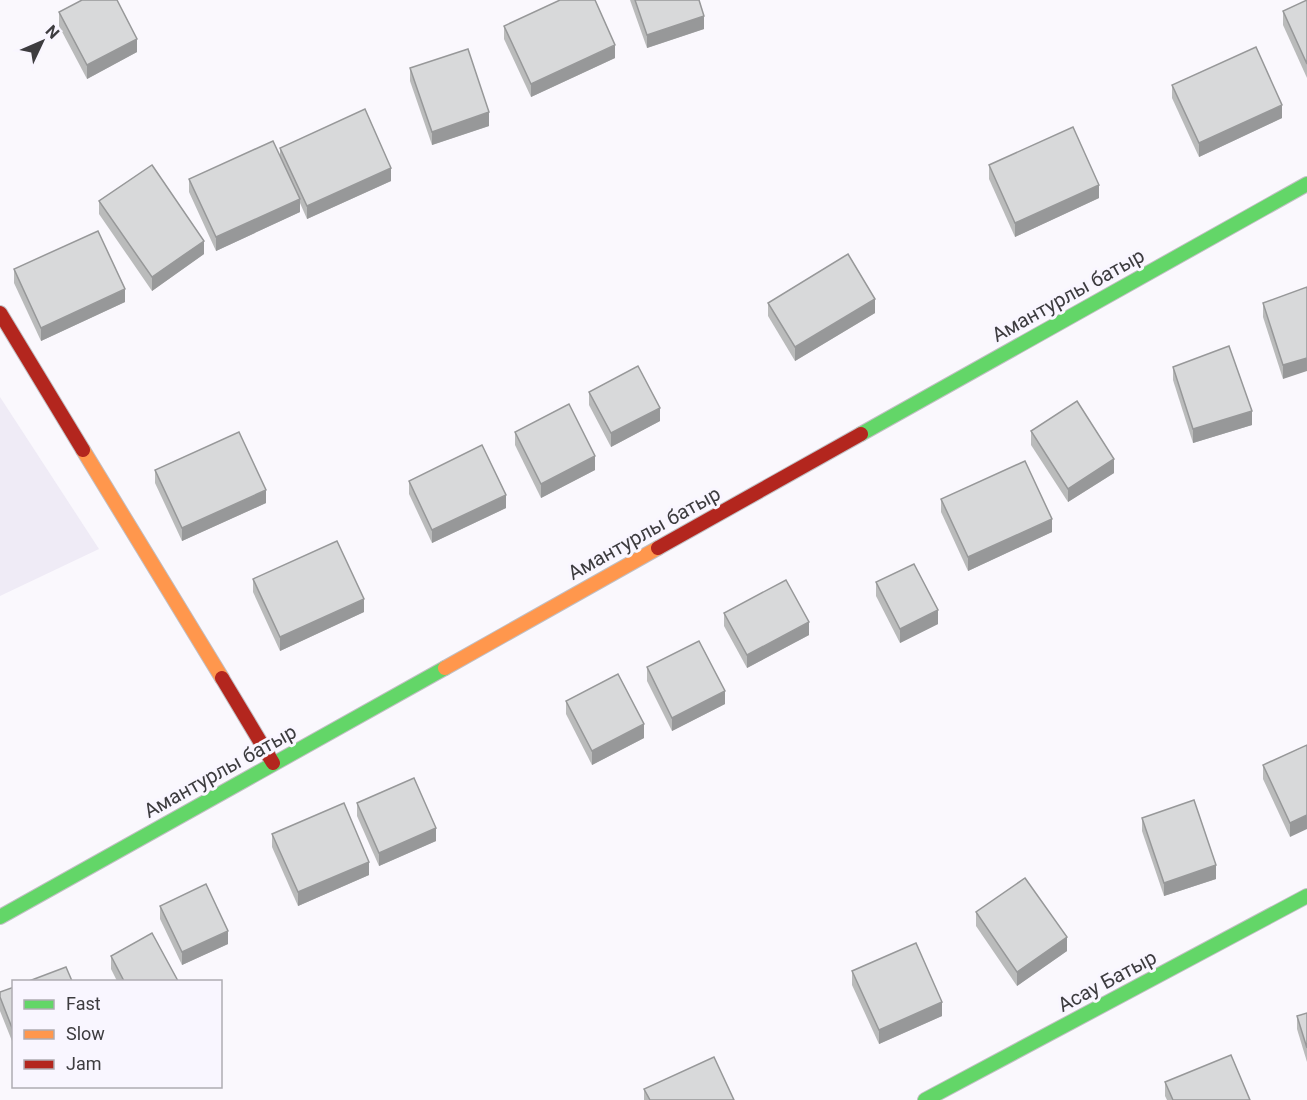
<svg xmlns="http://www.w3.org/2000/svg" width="1307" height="1100" font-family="Roboto,sans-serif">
  <rect width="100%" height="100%" fill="#faf8fd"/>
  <!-- built -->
  <path fill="#efebf6" d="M 0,397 L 99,549 L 0,596 Z"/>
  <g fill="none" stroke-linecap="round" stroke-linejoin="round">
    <defs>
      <g id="fast">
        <path d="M 861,434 L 1307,184"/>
        <path d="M 0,917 L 445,668"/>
        <path d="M 925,1100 L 1307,896"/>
      </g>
      <g id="slow">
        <path d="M 83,450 L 222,678"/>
        <path d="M 445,668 L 658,548"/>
      </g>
      <g id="jam">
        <path d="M 0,313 L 83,450"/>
        <path d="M 658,548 L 861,434"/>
        <path d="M 222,678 L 273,763"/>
      </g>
    </defs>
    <!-- fast casing -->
    <use href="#fast" stroke="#c1bfc3" stroke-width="16"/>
    <!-- slow casing -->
    <use href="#slow" stroke="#c1bfc3" stroke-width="16"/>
    <!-- jam casing -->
    <use href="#jam" stroke="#c1bfc3" stroke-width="16"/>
    <!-- fast -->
    <use href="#fast" stroke="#63d668" stroke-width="14"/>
    <!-- slow -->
    <use href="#slow" stroke="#ff974d" stroke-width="14"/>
    <!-- jam -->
    <use href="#jam" stroke="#b3261e" stroke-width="14"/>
  </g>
  <!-- wall -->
  <g fill="#babbbb">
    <path d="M 630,0 L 699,0 L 704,29 L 647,48 Z"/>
    <path d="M 1307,0 L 1307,78 L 1283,25 L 1283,11 Z"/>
    <path d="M 59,12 L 137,52 L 87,79 L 59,26 Z"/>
    <path d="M 504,26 L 615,58 L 531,97 L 504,39 Z"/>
    <path d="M 410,68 L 489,126 L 432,145 L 410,81 Z"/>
    <path d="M 1172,85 L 1282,118 L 1199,157 L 1172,98 Z"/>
    <path d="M 280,148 L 391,181 L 307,219 L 300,203 L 300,212 L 216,251 L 189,192 L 189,179 L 280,157 Z"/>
    <path d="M 989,165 L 1099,198 L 1015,237 L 989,179 Z"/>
    <path d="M 99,201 L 204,254 L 152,291 L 99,214 Z"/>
    <path d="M 14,269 L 125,302 L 41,341 L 14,283 Z"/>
    <path d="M 1307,287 L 1283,379 L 1263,317 L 1263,303 Z"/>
    <path d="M 768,303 L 875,313 L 795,361 L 768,316 Z"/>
    <path d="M 1173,367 L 1252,425 L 1193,443 L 1173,380 Z"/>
    <path d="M 589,392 L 660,421 L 611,447 L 589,405 Z"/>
    <path d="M 1031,431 L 1114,473 L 1068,502 L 1031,445 Z"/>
    <path d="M 515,432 L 595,470 L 541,498 L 515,445 Z"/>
    <path d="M 155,470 L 266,503 L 182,541 L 155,483 Z"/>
    <path d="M 409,481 L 506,508 L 432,543 L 409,494 Z"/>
    <path d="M 941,499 L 1052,532 L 968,571 L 941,512 Z"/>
    <path d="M 253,579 L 364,612 L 280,651 L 253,592 Z"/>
    <path d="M 876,582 L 938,624 L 900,643 L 876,596 Z"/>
    <path d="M 724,613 L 809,635 L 747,668 L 724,626 Z"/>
    <path d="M 647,667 L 725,704 L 672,731 L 647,681 Z"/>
    <path d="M 566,701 L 644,738 L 592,765 L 566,714 Z"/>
    <path d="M 1307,745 L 1290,837 L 1263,779 L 1263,765 Z"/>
    <path d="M 357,803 L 436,841 L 379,866 L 357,816 Z"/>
    <path d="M 1142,818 L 1216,879 L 1164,896 L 1142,831 Z"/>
    <path d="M 272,834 L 369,875 L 298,906 L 272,847 Z"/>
    <path d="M 160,906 L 228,944 L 182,965 L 160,919 Z"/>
    <path d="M 976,912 L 1067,951 L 1017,986 L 976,926 Z"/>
    <path d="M 111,956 L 178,981 L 117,981 L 111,969 Z"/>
    <path d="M 852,971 L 942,1016 L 879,1044 L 852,985 Z"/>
    <path d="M 14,987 L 14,1046 L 0,1011 L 0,992 Z"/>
    <path d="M 1307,1013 L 1307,1062 L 1297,1029 L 1297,1016 Z"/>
    <path d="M 1165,1082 L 1250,1100 L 1167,1100 L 1165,1096 Z"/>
    <path d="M 644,1089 L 734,1100 L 644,1100 Z"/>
  </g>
  <!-- shaded-wall -->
  <g fill="#979899">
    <path d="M 704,16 L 704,29 L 647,48 L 647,35 Z"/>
    <path d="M 137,39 L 137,52 L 87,79 L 87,65 Z"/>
    <path d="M 615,45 L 615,58 L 531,97 L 531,84 Z"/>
    <path d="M 1282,105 L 1282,118 L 1199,157 L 1199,143 Z"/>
    <path d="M 489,112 L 489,126 L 432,145 L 432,132 Z"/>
    <path d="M 391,168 L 391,181 L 307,219 L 307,206 Z"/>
    <path d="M 1099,185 L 1099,198 L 1015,237 L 1015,223 Z"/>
    <path d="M 300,199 L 300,212 L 216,251 L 216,237 Z"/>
    <path d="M 204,241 L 204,254 L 152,291 L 152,277 Z"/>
    <path d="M 125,289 L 125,302 L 41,341 L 41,328 Z"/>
    <path d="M 875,299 L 875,313 L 795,361 L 795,347 Z"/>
    <path d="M 1307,358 L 1307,371 L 1283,379 L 1283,365 Z"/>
    <path d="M 660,408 L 660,421 L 611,447 L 611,433 Z"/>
    <path d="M 1252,411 L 1252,425 L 1193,443 L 1193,429 Z"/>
    <path d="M 595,456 L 595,470 L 541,498 L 541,484 Z"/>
    <path d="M 1114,459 L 1114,473 L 1068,502 L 1068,489 Z"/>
    <path d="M 266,490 L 266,503 L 182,541 L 182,528 Z"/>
    <path d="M 506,495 L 506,508 L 432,543 L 432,530 Z"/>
    <path d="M 1052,519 L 1052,532 L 968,571 L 968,557 Z"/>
    <path d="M 364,599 L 364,612 L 280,651 L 280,637 Z"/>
    <path d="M 938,610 L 938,624 L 900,643 L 900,629 Z"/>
    <path d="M 809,622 L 809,635 L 747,668 L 747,655 Z"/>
    <path d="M 725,691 L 725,704 L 672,731 L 672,718 Z"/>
    <path d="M 644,724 L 644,738 L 592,765 L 592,751 Z"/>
    <path d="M 1307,815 L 1307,829 L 1290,837 L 1290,823 Z"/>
    <path d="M 436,828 L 436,841 L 379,866 L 379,853 Z"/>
    <path d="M 369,862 L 369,875 L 298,906 L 298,892 Z"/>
    <path d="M 1216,865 L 1216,879 L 1164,896 L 1164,883 Z"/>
    <path d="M 228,931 L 228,944 L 182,965 L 182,952 Z"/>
    <path d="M 1067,937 L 1067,951 L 1017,986 L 1017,972 Z"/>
    <path d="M 942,1002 L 942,1016 L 879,1044 L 879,1030 Z"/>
  </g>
  <!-- building -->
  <g fill="#d8d9da" stroke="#979899" stroke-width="1.5">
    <path d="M 82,0 L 117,0 L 137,39 L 87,65 L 59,12 Z"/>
    <path d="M 560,0 L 595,0 L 615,45 L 531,84 L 504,26 Z"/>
    <path d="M 635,0 L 699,0 L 704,16 L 647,35 Z"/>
    <path d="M 1307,0 L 1307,64 L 1283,11 Z"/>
    <path d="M 1256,47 L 1282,105 L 1199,143 L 1172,85 Z"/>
    <path d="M 468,49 L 489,112 L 432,132 L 410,68 Z"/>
    <path d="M 365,109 L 391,168 L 307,206 L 280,148 Z"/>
    <path d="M 1073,127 L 1099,185 L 1015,223 L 989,165 Z"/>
    <path d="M 273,141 L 300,199 L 216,237 L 189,179 Z"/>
    <path d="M 152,165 L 204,241 L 152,277 L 99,201 Z"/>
    <path d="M 98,231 L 125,289 L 41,328 L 14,269 Z"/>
    <path d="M 848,254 L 875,299 L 795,347 L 768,303 Z"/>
    <path d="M 1307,287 L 1307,358 L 1283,365 L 1263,303 Z"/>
    <path d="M 1229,346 L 1252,411 L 1193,429 L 1173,367 Z"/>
    <path d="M 638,366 L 660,408 L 611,433 L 589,392 Z"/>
    <path d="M 1077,401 L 1114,459 L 1068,489 L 1031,431 Z"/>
    <path d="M 569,404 L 595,456 L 541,484 L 515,432 Z"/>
    <path d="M 239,432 L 266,490 L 182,528 L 155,470 Z"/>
    <path d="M 482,445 L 506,495 L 432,530 L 409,481 Z"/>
    <path d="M 1025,461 L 1052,519 L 968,557 L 941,499 Z"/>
    <path d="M 337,541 L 364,599 L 280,637 L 253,579 Z"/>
    <path d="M 914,564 L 938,610 L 900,629 L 876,582 Z"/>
    <path d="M 786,580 L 809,622 L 747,655 L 724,613 Z"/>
    <path d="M 699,641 L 725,691 L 672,718 L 647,667 Z"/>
    <path d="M 618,674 L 644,724 L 592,751 L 566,701 Z"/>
    <path d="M 1307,745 L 1307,815 L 1290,823 L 1263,765 Z"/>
    <path d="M 414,778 L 436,828 L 379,853 L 357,803 Z"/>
    <path d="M 1194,800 L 1216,865 L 1164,883 L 1142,818 Z"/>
    <path d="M 344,803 L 369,862 L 298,892 L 272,834 Z"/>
    <path d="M 1025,878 L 1067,937 L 1017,972 L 976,912 Z"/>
    <path d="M 206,884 L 228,931 L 182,952 L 160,906 Z"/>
    <path d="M 152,933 L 178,981 L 124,981 L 111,956 Z"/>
    <path d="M 916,943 L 942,1002 L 879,1030 L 852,971 Z"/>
    <path d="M 66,967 L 72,981 L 29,981 Z"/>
    <path d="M 14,987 L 14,1033 L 0,997 L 0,992 Z"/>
    <path d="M 1307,1013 L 1307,1048 L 1297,1016 Z"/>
    <path d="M 1231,1055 L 1250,1100 L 1173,1100 L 1165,1082 Z"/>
    <path d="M 714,1057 L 734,1100 L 650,1100 L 644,1089 Z"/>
  </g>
  <g text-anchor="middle" stroke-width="6" stroke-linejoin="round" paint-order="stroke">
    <!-- street labels -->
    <g font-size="20" fill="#3d3c3f" stroke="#f9f6ff">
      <text transform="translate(1068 295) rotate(-29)" y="7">Амантурлы батыр</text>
      <text transform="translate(644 533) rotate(-29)" y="7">Амантурлы батыр</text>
      <text transform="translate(220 771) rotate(-29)" y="7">Амантурлы батыр</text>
      <text transform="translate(1107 981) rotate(-28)" y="7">Асау Батыр</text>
    </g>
  </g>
  <!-- legend -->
  <rect x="12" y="980" width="210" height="108" fill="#f9f6ff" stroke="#aeacb2" stroke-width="1.5"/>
  <rect x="24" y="1000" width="30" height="9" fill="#63d668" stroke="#aeacb2" stroke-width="1.5"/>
  <text x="66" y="1010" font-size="18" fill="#3d3c3f">Fast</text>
  <rect x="24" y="1030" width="30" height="9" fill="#ff974d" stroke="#aeacb2" stroke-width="1.5"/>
  <text x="66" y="1040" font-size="18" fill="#3d3c3f">Slow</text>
  <rect x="24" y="1060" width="30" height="9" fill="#b3261e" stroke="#aeacb2" stroke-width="1.5"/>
  <text x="66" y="1070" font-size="18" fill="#3d3c3f">Jam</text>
  <!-- north arrow -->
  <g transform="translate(42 42) rotate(46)" stroke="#f9f6ff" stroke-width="4.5" paint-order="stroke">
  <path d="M0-4.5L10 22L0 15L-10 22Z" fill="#3d3c3f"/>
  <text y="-9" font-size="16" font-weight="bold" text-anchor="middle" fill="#3d3c3f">N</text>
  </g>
</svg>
